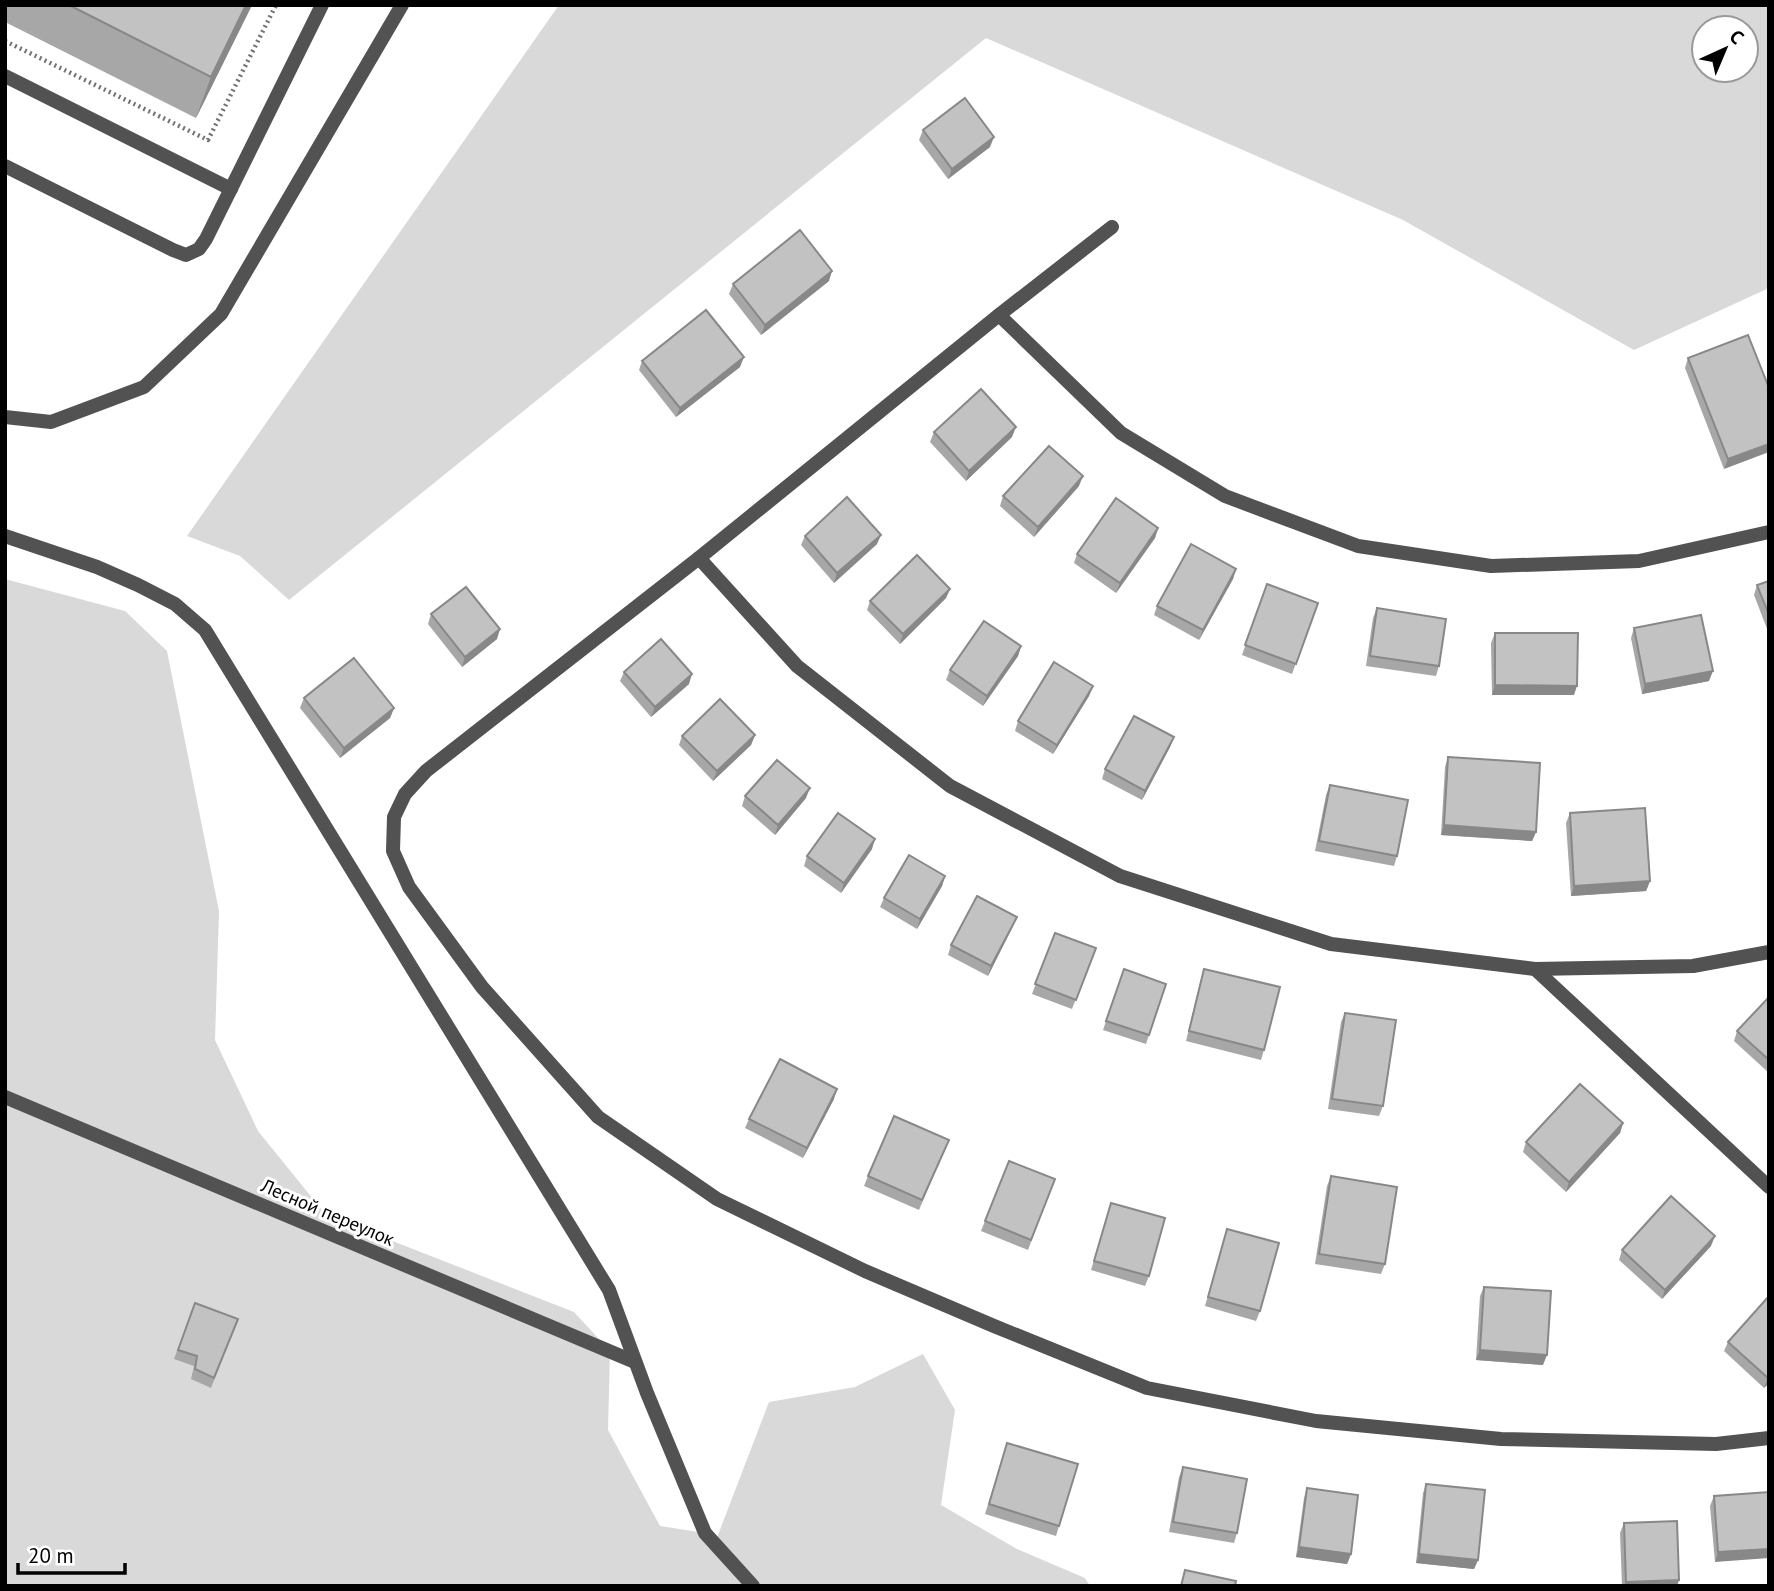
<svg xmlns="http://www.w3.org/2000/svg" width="1774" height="1591" font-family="'PT Sans',sans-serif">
  <rect width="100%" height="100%" fill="#fff"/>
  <!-- green -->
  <g fill="#d9d9d9" fill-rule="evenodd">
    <path d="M 559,5 L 1769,5 L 1769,288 L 1634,350 L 1403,220 L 986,38 L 289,600 L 240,556 L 187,536 ZM 1704,28 L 1746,28 L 1746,70 L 1704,70 Z"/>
    <path d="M 5,579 L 125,611 L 167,651 L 219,911 L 215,1040 L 258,1131 L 326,1215 L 574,1312 L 610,1351 L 608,1430 L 660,1526 L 705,1533 L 713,1548 L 769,1402 L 855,1387 L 923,1354 L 955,1410 L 941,1505 L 1017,1549 L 1085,1578 L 1090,1586 L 5,1586 Z"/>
  </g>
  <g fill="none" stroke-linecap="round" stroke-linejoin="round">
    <!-- path -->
    <path stroke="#747474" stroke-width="4.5" stroke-dasharray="2 3.5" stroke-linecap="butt" d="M 5,41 L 208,140 L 276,5"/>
    <!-- service -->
    <g stroke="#525252" stroke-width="14">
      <path d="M 5,76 L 231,189"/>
      <path d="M 5,166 L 173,250 L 186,255 L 199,249 L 206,239 L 322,5"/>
      <path d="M 1535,969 L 1769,1187"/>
      <path d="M 5,1097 L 635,1362"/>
    </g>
    <!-- minor -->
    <g stroke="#525252" stroke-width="14">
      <path d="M 1112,227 L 999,315 L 699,558 L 426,771 L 405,794 L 394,817 L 393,851 L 409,887 L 482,987 L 598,1117 L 717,1199 L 865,1271 L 994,1326 L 1147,1388 L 1316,1421 L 1501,1439 L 1716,1444 L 1769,1438"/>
      <path d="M 999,315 L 1121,433 L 1225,496 L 1358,546 L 1491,566 L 1639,561 L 1769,532"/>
      <path d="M 5,417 L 51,422 L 144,387 L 221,314 L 402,5"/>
      <path d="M 5,536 L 97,567 L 138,585 L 175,604 L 205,630 L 609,1290 L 647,1393 L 705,1533 L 753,1586"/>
      <path d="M 699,558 L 797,666 L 950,786 L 1120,876 L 1331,944 L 1535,969 L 1693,966 L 1769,952"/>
    </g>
  </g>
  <!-- wall -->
  <g fill="#a7a7a7">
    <path d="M 5,5 L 252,5 L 196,118 L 5,22 Z"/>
    <path d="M 923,130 L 990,147 L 948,179 L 919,140 Z"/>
    <path d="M 829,281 L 761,335 L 729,294 L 733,284 Z"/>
    <path d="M 1688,358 L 1769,388 L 1724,469 L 1685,368 Z"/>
    <path d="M 642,361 L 740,367 L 676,417 L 639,370 Z"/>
    <path d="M 934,432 L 1012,437 L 966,481 L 930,442 Z"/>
    <path d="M 1079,486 L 1034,537 L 1000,506 L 1003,496 Z"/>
    <path d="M 1158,528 L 1155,538 L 1116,593 L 1074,563 L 1077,554 Z"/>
    <path d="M 805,536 L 877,544 L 834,583 L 801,545 Z"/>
    <path d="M 1236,569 L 1233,579 L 1199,640 L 1154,615 L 1157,606 Z"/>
    <path d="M 1769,581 L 1769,634 L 1754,595 L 1757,585 Z"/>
    <path d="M 1267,584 L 1318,603 L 1292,674 L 1242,655 Z"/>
    <path d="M 950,589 L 946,598 L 900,644 L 867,610 L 870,601 Z"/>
    <path d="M 1377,608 L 1439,666 L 1436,676 L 1366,666 L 1373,618 Z"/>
    <path d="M 431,614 L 497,639 L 462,667 L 428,624 Z"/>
    <path d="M 1634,628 L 1709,681 L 1642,694 L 1631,638 Z"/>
    <path d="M 1495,633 L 1574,695 L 1492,695 L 1491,643 Z"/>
    <path d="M 1021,646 L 1018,656 L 983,706 L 946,680 L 950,670 Z"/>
    <path d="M 624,672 L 689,684 L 651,717 L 620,681 Z"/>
    <path d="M 1093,686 L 1089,696 L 1053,754 L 1015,731 L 1018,721 Z"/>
    <path d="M 304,698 L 394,708 L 390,718 L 340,758 L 300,708 Z"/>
    <path d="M 755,735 L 751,745 L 713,781 L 679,745 L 682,736 Z"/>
    <path d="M 1174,737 L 1170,747 L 1142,800 L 1102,779 L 1105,769 Z"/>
    <path d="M 1448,757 L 1536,832 L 1532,841 L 1441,835 L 1445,767 Z"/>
    <path d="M 1330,785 L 1397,856 L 1394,866 L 1315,851 L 1326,795 Z"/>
    <path d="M 745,796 L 806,798 L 775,835 L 742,806 Z"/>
    <path d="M 1570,813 L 1650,881 L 1646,891 L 1571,896 L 1566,823 Z"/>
    <path d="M 872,849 L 841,893 L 804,866 L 807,856 Z"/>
    <path d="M 945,876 L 942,886 L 917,929 L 880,907 L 884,898 Z"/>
    <path d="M 1017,917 L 1013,926 L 988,976 L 948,955 L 951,945 Z"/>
    <path d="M 1055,933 L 1096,948 L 1072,1009 L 1032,994 Z"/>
    <path d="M 1124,969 L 1166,984 L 1146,1044 L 1103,1030 Z"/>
    <path d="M 1204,969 L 1264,1050 L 1261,1060 L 1186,1041 L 1201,979 Z"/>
    <path d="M 1769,997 L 1769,1073 L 1734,1041 L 1737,1031 Z"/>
    <path d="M 1345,1013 L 1383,1106 L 1379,1116 L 1328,1109 L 1341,1022 Z"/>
    <path d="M 834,1099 L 803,1158 L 745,1128 L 749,1119 Z"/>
    <path d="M 1623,1123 L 1620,1133 L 1566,1192 L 1523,1152 L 1526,1142 Z"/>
    <path d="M 945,1149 L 919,1210 L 864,1186 L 868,1176 Z"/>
    <path d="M 1009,1161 L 1055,1179 L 1028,1250 L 981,1231 Z"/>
    <path d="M 1331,1176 L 1385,1264 L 1381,1274 L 1315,1264 L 1327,1186 Z"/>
    <path d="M 1111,1203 L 1149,1276 L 1145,1286 L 1091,1270 Z"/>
    <path d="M 1227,1229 L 1260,1311 L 1256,1321 L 1205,1306 Z"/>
    <path d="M 1711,1246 L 1662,1299 L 1619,1260 L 1622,1250 Z"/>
    <path d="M 1484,1287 L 1543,1365 L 1476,1360 L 1480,1296 Z"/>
    <path d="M 1768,1297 L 1769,1383 L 1764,1388 L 1724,1351 L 1728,1342 Z"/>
    <path d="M 195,1303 L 238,1319 L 211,1388 L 191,1379 L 194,1366 L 174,1359 Z"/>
    <path d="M 1007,1443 L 1059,1526 L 1056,1536 L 985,1514 Z"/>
    <path d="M 1183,1467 L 1237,1533 L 1234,1543 L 1169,1532 L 1179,1477 Z"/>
    <path d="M 1426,1484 L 1478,1560 L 1474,1569 L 1416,1563 L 1423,1493 Z"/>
    <path d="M 1307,1488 L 1351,1554 L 1347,1564 L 1296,1557 L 1304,1498 Z"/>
    <path d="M 1769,1492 L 1715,1562 L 1710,1506 L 1714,1496 Z"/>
    <path d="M 1624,1523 L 1679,1580 L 1677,1586 L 1622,1586 L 1620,1533 Z"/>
  </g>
  <!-- shaded-wall -->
  <g fill="#888">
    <path d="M 246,5 L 252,5 L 196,118 L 211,77 Z"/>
    <path d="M 994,137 L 990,147 L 948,179 L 952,169 Z"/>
    <path d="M 832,271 L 829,281 L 761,335 L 765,325 Z"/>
    <path d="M 744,357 L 740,367 L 676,417 L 680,408 Z"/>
    <path d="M 1016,427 L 1012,437 L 966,481 L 969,471 Z"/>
    <path d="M 1769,444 L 1769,452 L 1724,469 L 1728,459 Z"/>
    <path d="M 1083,476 L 1079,486 L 1034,537 L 1038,527 Z"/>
    <path d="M 1158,528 L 1155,538 L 1116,593 L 1120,583 Z"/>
    <path d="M 881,535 L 877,544 L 834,583 L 837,573 Z"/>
    <path d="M 1236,569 L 1233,579 L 1199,640 L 1203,630 Z"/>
    <path d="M 950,589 L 946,598 L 900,644 L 903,634 Z"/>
    <path d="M 500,629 L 497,639 L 462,667 L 465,657 Z"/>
    <path d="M 1021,646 L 1018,656 L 983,706 L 987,696 Z"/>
    <path d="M 1713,671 L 1709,681 L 1642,694 L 1645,684 Z"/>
    <path d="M 692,674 L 689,684 L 651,717 L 655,707 Z"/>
    <path d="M 1495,685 L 1577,686 L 1574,695 L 1492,695 Z"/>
    <path d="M 1093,686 L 1089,696 L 1053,754 L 1057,745 Z"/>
    <path d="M 394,708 L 390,718 L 340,758 L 344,748 Z"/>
    <path d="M 755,735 L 751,745 L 713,781 L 717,771 Z"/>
    <path d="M 1174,737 L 1170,747 L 1142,800 L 1145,791 Z"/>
    <path d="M 810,788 L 806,798 L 775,835 L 778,825 Z"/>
    <path d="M 1444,825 L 1536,832 L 1532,841 L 1441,835 Z"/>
    <path d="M 875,839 L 872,849 L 841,893 L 844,883 Z"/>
    <path d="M 945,876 L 942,886 L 917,929 L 920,919 Z"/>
    <path d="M 1650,881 L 1646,891 L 1571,896 L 1574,886 Z"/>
    <path d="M 1017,917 L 1013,926 L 988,976 L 991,966 Z"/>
    <path d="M 837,1089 L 834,1099 L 803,1158 L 807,1148 Z"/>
    <path d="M 1623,1123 L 1620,1133 L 1566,1192 L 1569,1182 Z"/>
    <path d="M 1715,1236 L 1711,1246 L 1662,1299 L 1665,1290 Z"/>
    <path d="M 1480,1350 L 1547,1355 L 1543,1365 L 1476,1360 Z"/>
    <path d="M 1769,1377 L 1769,1383 L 1764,1388 L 1768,1378 Z"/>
    <path d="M 1299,1547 L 1351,1554 L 1347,1564 L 1296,1557 Z"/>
    <path d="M 1769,1549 L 1769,1558 L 1715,1562 L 1718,1552 Z"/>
    <path d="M 1419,1554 L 1478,1560 L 1474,1569 L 1416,1563 Z"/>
    <path d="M 1679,1580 L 1677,1586 L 1624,1586 L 1626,1582 Z"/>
  </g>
  <!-- building -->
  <g fill="#c2c2c2" stroke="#888" stroke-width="2">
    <path d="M 69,5 L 246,5 L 211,77 Z"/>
    <path d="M 965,98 L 994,137 L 952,169 L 923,130 Z"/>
    <path d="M 800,230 L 832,271 L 765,325 L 733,284 Z"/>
    <path d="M 706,310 L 744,357 L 680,408 L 642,361 Z"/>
    <path d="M 1748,335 L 1769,388 L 1769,444 L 1728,459 L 1688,358 Z"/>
    <path d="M 981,389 L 1016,427 L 969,471 L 934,432 Z"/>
    <path d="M 1049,446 L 1083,476 L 1038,527 L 1003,496 Z"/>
    <path d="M 847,497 L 881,535 L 837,573 L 805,536 Z"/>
    <path d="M 1116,498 L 1158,528 L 1120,583 L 1077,554 Z"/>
    <path d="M 1191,544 L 1236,569 L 1203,630 L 1157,606 Z"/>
    <path d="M 917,555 L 950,589 L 903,634 L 870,601 Z"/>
    <path d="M 1769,581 L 1769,615 L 1757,585 Z"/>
    <path d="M 1267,584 L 1318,603 L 1296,664 L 1245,645 Z"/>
    <path d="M 466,587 L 500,629 L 465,657 L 431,614 Z"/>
    <path d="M 1377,608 L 1446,619 L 1439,666 L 1370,656 Z"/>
    <path d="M 1701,615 L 1713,671 L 1645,684 L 1634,628 Z"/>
    <path d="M 984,621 L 1021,646 L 987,696 L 950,670 Z"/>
    <path d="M 1495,633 L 1578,633 L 1577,686 L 1495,685 Z"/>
    <path d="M 661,639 L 692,674 L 655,707 L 624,672 Z"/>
    <path d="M 354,658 L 394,708 L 344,748 L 304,698 Z"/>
    <path d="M 1054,662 L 1093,686 L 1057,745 L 1018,721 Z"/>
    <path d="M 720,699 L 755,735 L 717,771 L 682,736 Z"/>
    <path d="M 1134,716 L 1174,737 L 1145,791 L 1105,769 Z"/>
    <path d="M 1448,757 L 1540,763 L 1536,832 L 1444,825 Z"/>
    <path d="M 777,760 L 810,788 L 778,825 L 745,796 Z"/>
    <path d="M 1330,785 L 1408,800 L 1397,856 L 1319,841 Z"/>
    <path d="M 1645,808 L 1650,881 L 1574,886 L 1570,813 Z"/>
    <path d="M 838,813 L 875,839 L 844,883 L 807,856 Z"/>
    <path d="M 909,855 L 945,876 L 920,919 L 884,898 Z"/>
    <path d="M 977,896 L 1017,917 L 991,966 L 951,945 Z"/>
    <path d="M 1055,933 L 1096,948 L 1076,1000 L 1035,984 Z"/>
    <path d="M 1124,969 L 1166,984 L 1149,1035 L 1106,1021 Z"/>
    <path d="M 1204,969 L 1280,987 L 1264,1050 L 1189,1031 Z"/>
    <path d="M 1769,997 L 1769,1060 L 1737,1031 Z"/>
    <path d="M 1345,1013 L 1396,1020 L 1383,1106 L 1332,1099 Z"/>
    <path d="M 780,1059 L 837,1089 L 807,1148 L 749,1119 Z"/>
    <path d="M 1580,1084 L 1623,1123 L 1569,1182 L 1526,1142 Z"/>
    <path d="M 894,1116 L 949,1140 L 922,1200 L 868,1176 Z"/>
    <path d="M 1009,1161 L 1055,1179 L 1031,1240 L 985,1221 Z"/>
    <path d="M 1331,1176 L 1397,1187 L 1385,1264 L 1319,1254 Z"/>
    <path d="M 1671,1196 L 1715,1236 L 1665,1290 L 1622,1250 Z"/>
    <path d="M 1111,1203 L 1165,1218 L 1149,1276 L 1094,1261 Z"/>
    <path d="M 1227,1229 L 1279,1243 L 1260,1311 L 1208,1297 Z"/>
    <path d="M 1484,1287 L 1551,1291 L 1547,1355 L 1480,1350 Z"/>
    <path d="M 1768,1297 L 1769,1377 L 1768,1378 L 1728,1342 Z"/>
    <path d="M 195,1303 L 238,1319 L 214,1378 L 195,1369 L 197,1356 L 178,1350 Z"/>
    <path d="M 1007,1443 L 1078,1464 L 1059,1526 L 989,1504 Z"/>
    <path d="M 1183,1467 L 1247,1479 L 1237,1533 L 1173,1522 Z"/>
    <path d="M 1426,1484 L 1485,1490 L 1478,1560 L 1419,1554 Z"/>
    <path d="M 1307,1488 L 1358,1495 L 1351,1554 L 1299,1547 Z"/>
    <path d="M 1769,1492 L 1769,1549 L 1718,1552 L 1714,1496 Z"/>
    <path d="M 1677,1521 L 1679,1580 L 1626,1582 L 1624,1523 Z"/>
    <path d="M 1185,1570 L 1236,1581 L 1235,1586 L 1181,1586 Z"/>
  </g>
  <g text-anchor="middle" stroke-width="6" stroke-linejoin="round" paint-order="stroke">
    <!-- street labels -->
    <g font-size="19" fill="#000" stroke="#fff">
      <text transform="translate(328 1212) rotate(23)" y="7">Лесной переулок</text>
    </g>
  </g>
  <!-- border -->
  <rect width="1774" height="1591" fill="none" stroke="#000000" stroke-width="14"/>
  <!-- north arrow -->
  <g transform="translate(1725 49) rotate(44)"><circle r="33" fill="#ffffff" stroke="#999999" stroke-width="2"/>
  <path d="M0-5L12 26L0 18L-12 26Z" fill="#000000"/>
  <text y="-10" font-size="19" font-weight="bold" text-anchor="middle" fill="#000000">С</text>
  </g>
  <!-- scale -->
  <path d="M18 1563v10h107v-10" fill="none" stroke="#000000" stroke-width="3.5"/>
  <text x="28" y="1563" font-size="21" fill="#000000" stroke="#ffffff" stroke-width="5" paint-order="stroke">20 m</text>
</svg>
